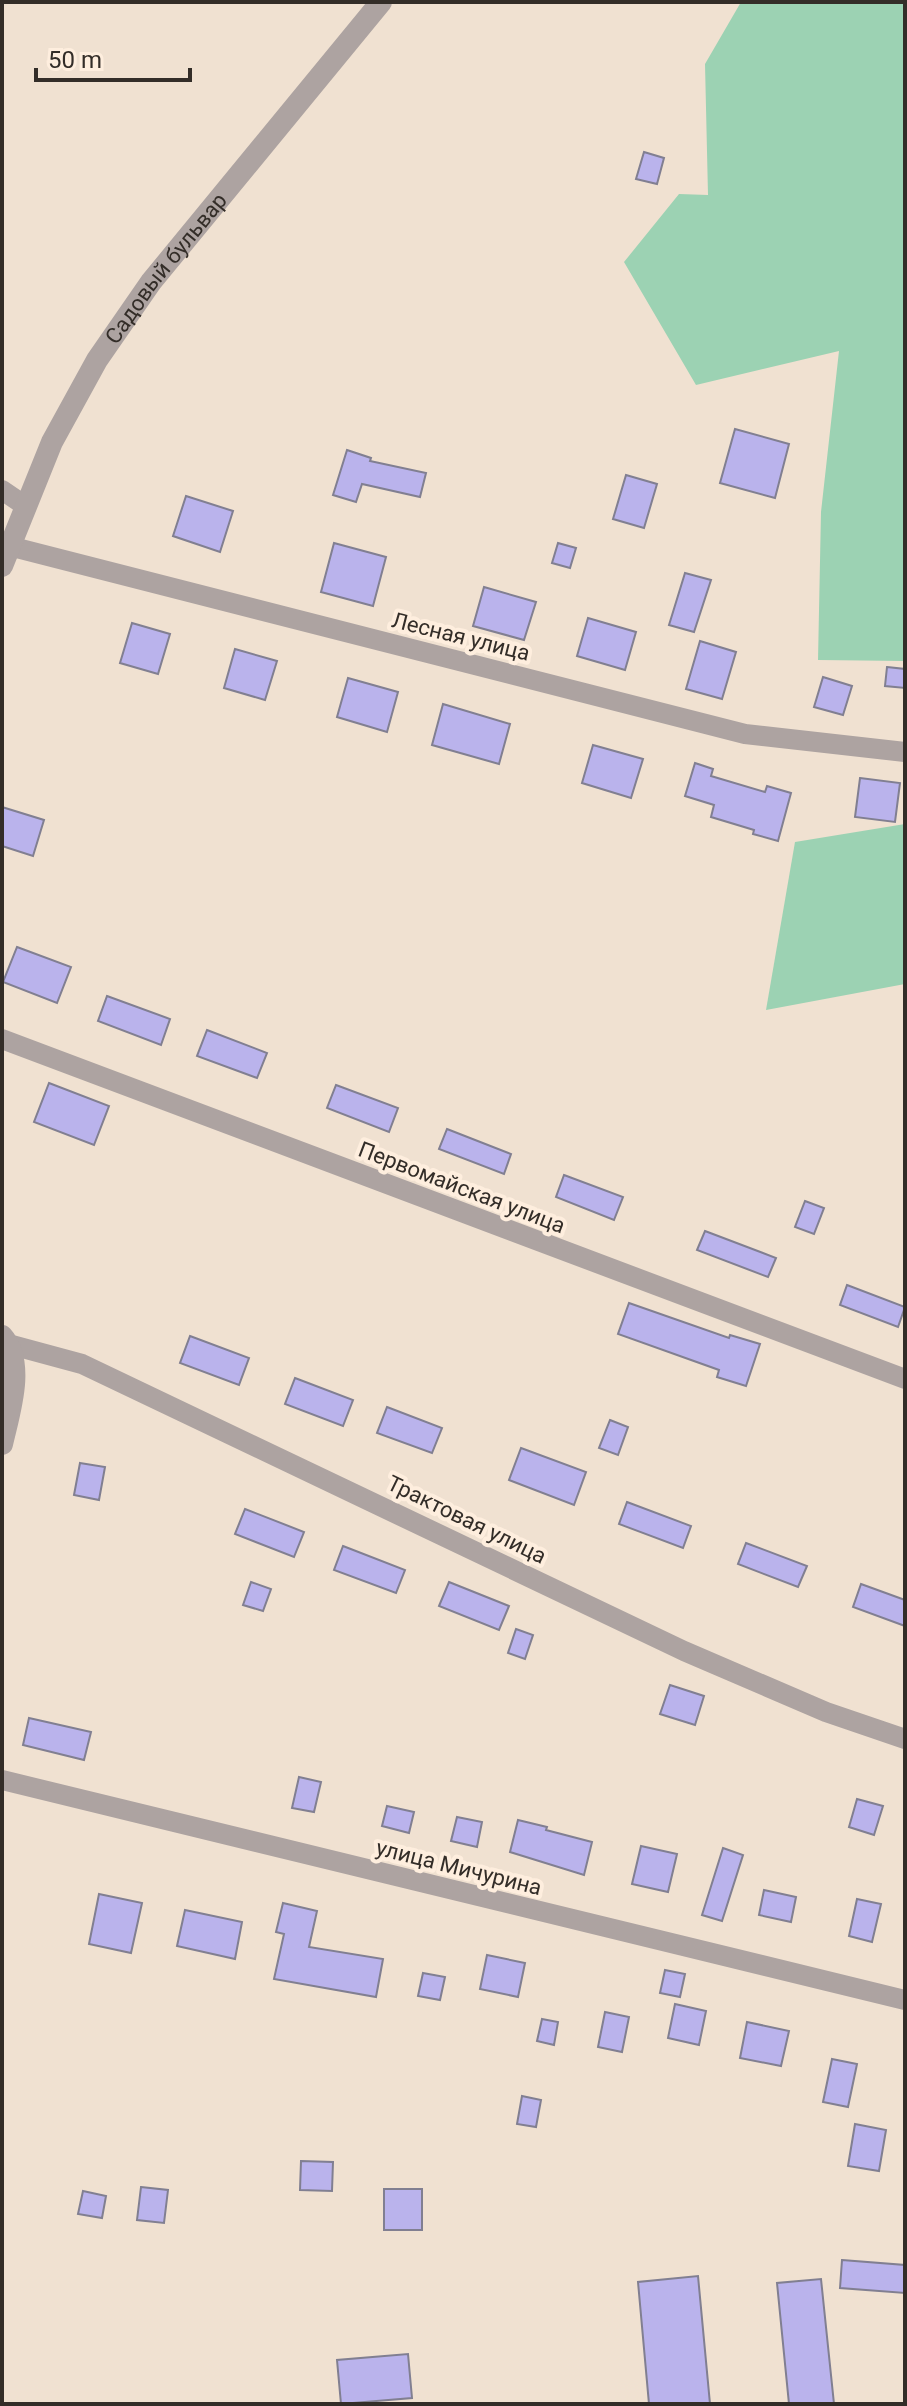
<svg xmlns="http://www.w3.org/2000/svg" width="907" height="2406" font-family="Roboto,sans-serif">
  <rect width="100%" height="100%" fill="#f0e1d1"/>
  <!-- green -->
  <g fill="#9cd2b3">
    <path d="M 741,2 L 905,2 L 905,661 L 818,660 L 821,512 L 839,351 L 696,385 L 624,262 L 679,194 L 708,195 L 705,64 Z"/>
    <path d="M 905,824 L 905,984 L 766,1010 L 795,842 Z"/>
  </g>
  <!-- building -->
  <g fill="#bab3ec" stroke="#817f91" stroke-width="2">
    <path d="M 644,152 L 664,158 L 657,184 L 636,179 Z"/>
    <path d="M 735,429 L 789,444 L 775,498 L 720,483 Z"/>
    <path d="M 347,450 L 371,458 L 370,461 L 426,473 L 420,497 L 362,484 L 356,502 L 333,495 Z"/>
    <path d="M 626,475 L 657,484 L 644,528 L 613,519 Z"/>
    <path d="M 186,496 L 233,511 L 220,552 L 173,536 Z"/>
    <path d="M 334,543 L 386,557 L 373,606 L 321,592 Z"/>
    <path d="M 558,543 L 576,548 L 570,568 L 552,563 Z"/>
    <path d="M 685,573 L 711,580 L 694,632 L 669,625 Z"/>
    <path d="M 484,587 L 536,602 L 524,640 L 473,626 Z"/>
    <path d="M 588,618 L 636,632 L 625,670 L 577,656 Z"/>
    <path d="M 132,623 L 170,634 L 158,674 L 120,663 Z"/>
    <path d="M 700,641 L 736,652 L 722,699 L 686,689 Z"/>
    <path d="M 235,649 L 277,661 L 265,700 L 224,688 Z"/>
    <path d="M 887,667 L 905,669 L 905,688 L 885,686 Z"/>
    <path d="M 823,677 L 852,686 L 843,715 L 814,707 Z"/>
    <path d="M 348,678 L 398,692 L 387,732 L 337,717 Z"/>
    <path d="M 443,704 L 510,724 L 499,764 L 432,745 Z"/>
    <path d="M 593,745 L 643,759 L 631,798 L 582,783 Z"/>
    <path d="M 695,763 L 713,769 L 711,776 L 765,792 L 767,786 L 791,793 L 778,841 L 753,834 L 754,830 L 711,817 L 714,805 L 685,796 Z"/>
    <path d="M 860,778 L 900,783 L 895,822 L 855,817 Z"/>
    <path d="M 2,807 L 44,820 L 33,856 L 2,846 Z"/>
    <path d="M 17,947 L 71,967 L 57,1003 L 3,982 Z"/>
    <path d="M 107,996 L 170,1019 L 161,1045 L 98,1021 Z"/>
    <path d="M 207,1030 L 267,1053 L 257,1078 L 197,1056 Z"/>
    <path d="M 49,1083 L 109,1106 L 94,1145 L 34,1122 Z"/>
    <path d="M 336,1085 L 398,1108 L 389,1132 L 327,1108 Z"/>
    <path d="M 447,1129 L 511,1154 L 504,1174 L 439,1149 Z"/>
    <path d="M 564,1175 L 623,1197 L 614,1220 L 556,1197 Z"/>
    <path d="M 805,1201 L 824,1208 L 814,1234 L 795,1227 Z"/>
    <path d="M 705,1231 L 776,1258 L 768,1277 L 697,1250 Z"/>
    <path d="M 847,1285 L 905,1307 L 898,1327 L 840,1305 Z"/>
    <path d="M 629,1303 L 729,1338 L 730,1335 L 760,1344 L 746,1386 L 717,1377 L 719,1370 L 618,1334 Z"/>
    <path d="M 190,1336 L 249,1358 L 239,1385 L 180,1363 Z"/>
    <path d="M 295,1378 L 353,1400 L 343,1426 L 285,1404 Z"/>
    <path d="M 387,1407 L 442,1428 L 432,1453 L 377,1433 Z"/>
    <path d="M 610,1420 L 628,1427 L 618,1455 L 599,1448 Z"/>
    <path d="M 521,1448 L 586,1472 L 574,1505 L 509,1480 Z"/>
    <path d="M 80,1463 L 105,1467 L 99,1500 L 74,1495 Z"/>
    <path d="M 627,1502 L 691,1526 L 683,1548 L 619,1524 Z"/>
    <path d="M 245,1509 L 304,1532 L 294,1557 L 235,1534 Z"/>
    <path d="M 746,1543 L 807,1566 L 798,1587 L 738,1564 Z"/>
    <path d="M 343,1546 L 405,1570 L 396,1593 L 334,1570 Z"/>
    <path d="M 251,1582 L 271,1589 L 263,1611 L 243,1605 Z"/>
    <path d="M 449,1582 L 509,1606 L 499,1630 L 439,1606 Z"/>
    <path d="M 861,1584 L 905,1600 L 905,1626 L 853,1607 Z"/>
    <path d="M 516,1629 L 533,1635 L 525,1659 L 508,1653 Z"/>
    <path d="M 670,1685 L 704,1696 L 695,1725 L 660,1714 Z"/>
    <path d="M 29,1718 L 91,1732 L 84,1760 L 23,1745 Z"/>
    <path d="M 299,1777 L 321,1782 L 314,1812 L 292,1808 Z"/>
    <path d="M 857,1799 L 883,1806 L 874,1835 L 849,1827 Z"/>
    <path d="M 387,1806 L 414,1812 L 409,1833 L 382,1826 Z"/>
    <path d="M 457,1817 L 482,1822 L 477,1847 L 451,1841 Z"/>
    <path d="M 518,1820 L 547,1827 L 546,1830 L 592,1842 L 584,1875 L 510,1852 Z"/>
    <path d="M 641,1846 L 677,1854 L 668,1892 L 632,1884 Z"/>
    <path d="M 723,1848 L 743,1855 L 722,1921 L 702,1915 Z"/>
    <path d="M 764,1890 L 796,1897 L 791,1922 L 759,1915 Z"/>
    <path d="M 99,1894 L 142,1903 L 131,1953 L 89,1944 Z"/>
    <path d="M 857,1899 L 881,1904 L 872,1942 L 849,1936 Z"/>
    <path d="M 283,1903 L 317,1911 L 309,1947 L 383,1959 L 376,1997 L 274,1979 L 284,1934 L 276,1932 Z"/>
    <path d="M 185,1910 L 242,1922 L 235,1959 L 177,1946 Z"/>
    <path d="M 487,1955 L 525,1963 L 518,1997 L 480,1989 Z"/>
    <path d="M 665,1970 L 685,1974 L 680,1997 L 660,1993 Z"/>
    <path d="M 423,1973 L 445,1977 L 440,2000 L 418,1996 Z"/>
    <path d="M 675,2004 L 706,2011 L 699,2045 L 668,2038 Z"/>
    <path d="M 605,2012 L 629,2017 L 622,2052 L 598,2047 Z"/>
    <path d="M 542,2019 L 558,2022 L 554,2045 L 537,2041 Z"/>
    <path d="M 747,2022 L 789,2031 L 781,2066 L 740,2058 Z"/>
    <path d="M 832,2059 L 857,2064 L 848,2107 L 823,2102 Z"/>
    <path d="M 522,2096 L 541,2100 L 536,2127 L 517,2124 Z"/>
    <path d="M 855,2124 L 886,2130 L 879,2171 L 848,2166 Z"/>
    <path d="M 301,2161 L 333,2162 L 332,2191 L 300,2190 Z"/>
    <path d="M 141,2187 L 168,2190 L 164,2223 L 137,2220 Z"/>
    <rect x="384" y="2189" width="38" height="41"/>
    <path d="M 83,2191 L 106,2196 L 102,2218 L 78,2214 Z"/>
    <path d="M 842,2260 L 905,2265 L 905,2293 L 840,2288 Z"/>
    <path d="M 698,2276 L 710,2404 L 649,2404 L 638,2282 Z"/>
    <path d="M 821,2279 L 834,2404 L 789,2404 L 777,2283 Z"/>
    <path d="M 408,2354 L 412,2398 L 341,2404 L 337,2360 Z"/>
  </g>
  <g fill="none" stroke-linecap="round" stroke-linejoin="round">
    <!-- minor -->
    <g stroke="#ada3a1" stroke-width="20">
      <path d="M 2,490 L 24,505"/>
      <path d="M 9,546 L 745,734 L 905,752"/>
      <path d="M 2,1039 L 905,1379"/>
      <path d="M 8,1344 L 82,1364 L 684,1651 L 826,1712 L 905,1739"/>
      <path d="M 2,1780 L 905,2000"/>
    </g>
    <!-- tertiary -->
    <g stroke="#ada3a1" stroke-width="22">
      <path id="s1" d="M 2,566 L 52,442 L 97,360 L 151,282 L 381,2"/>
      <path d="M 2,1336 C 26,1363 9,1413 2,1444"/>
    </g>
  </g>
  <g text-anchor="middle" stroke-width="8" stroke-linejoin="round" paint-order="stroke">
    <!-- street labels -->
    <g font-size="22" fill="#332d28" stroke="#feeede">
      <text dy="8" stroke="none"><textPath href="#s1" startOffset="342">Садовый бульвар</textPath></text>
      <text transform="translate(461 636) rotate(14)" y="8">Лесная улица</text>
      <text transform="translate(462 1187) rotate(21)" y="8">Первомайская улица</text>
      <text transform="translate(467 1519) rotate(26)" y="8">Трактовая улица</text>
      <text transform="translate(459 1867) rotate(14)" y="8">улица Мичурина</text>
    </g>
  </g>
  <!-- border -->
  <rect width="907" height="2406" fill="none" stroke="#332d28" stroke-width="8"/>
  <!-- scale -->
  <path d="M36 68v12h154v-12" fill="none" stroke="#332d28" stroke-width="4"/>
  <text x="48" y="68" font-size="24" fill="#332d28" stroke="#feeede" stroke-width="6" paint-order="stroke">50 m</text>
</svg>
